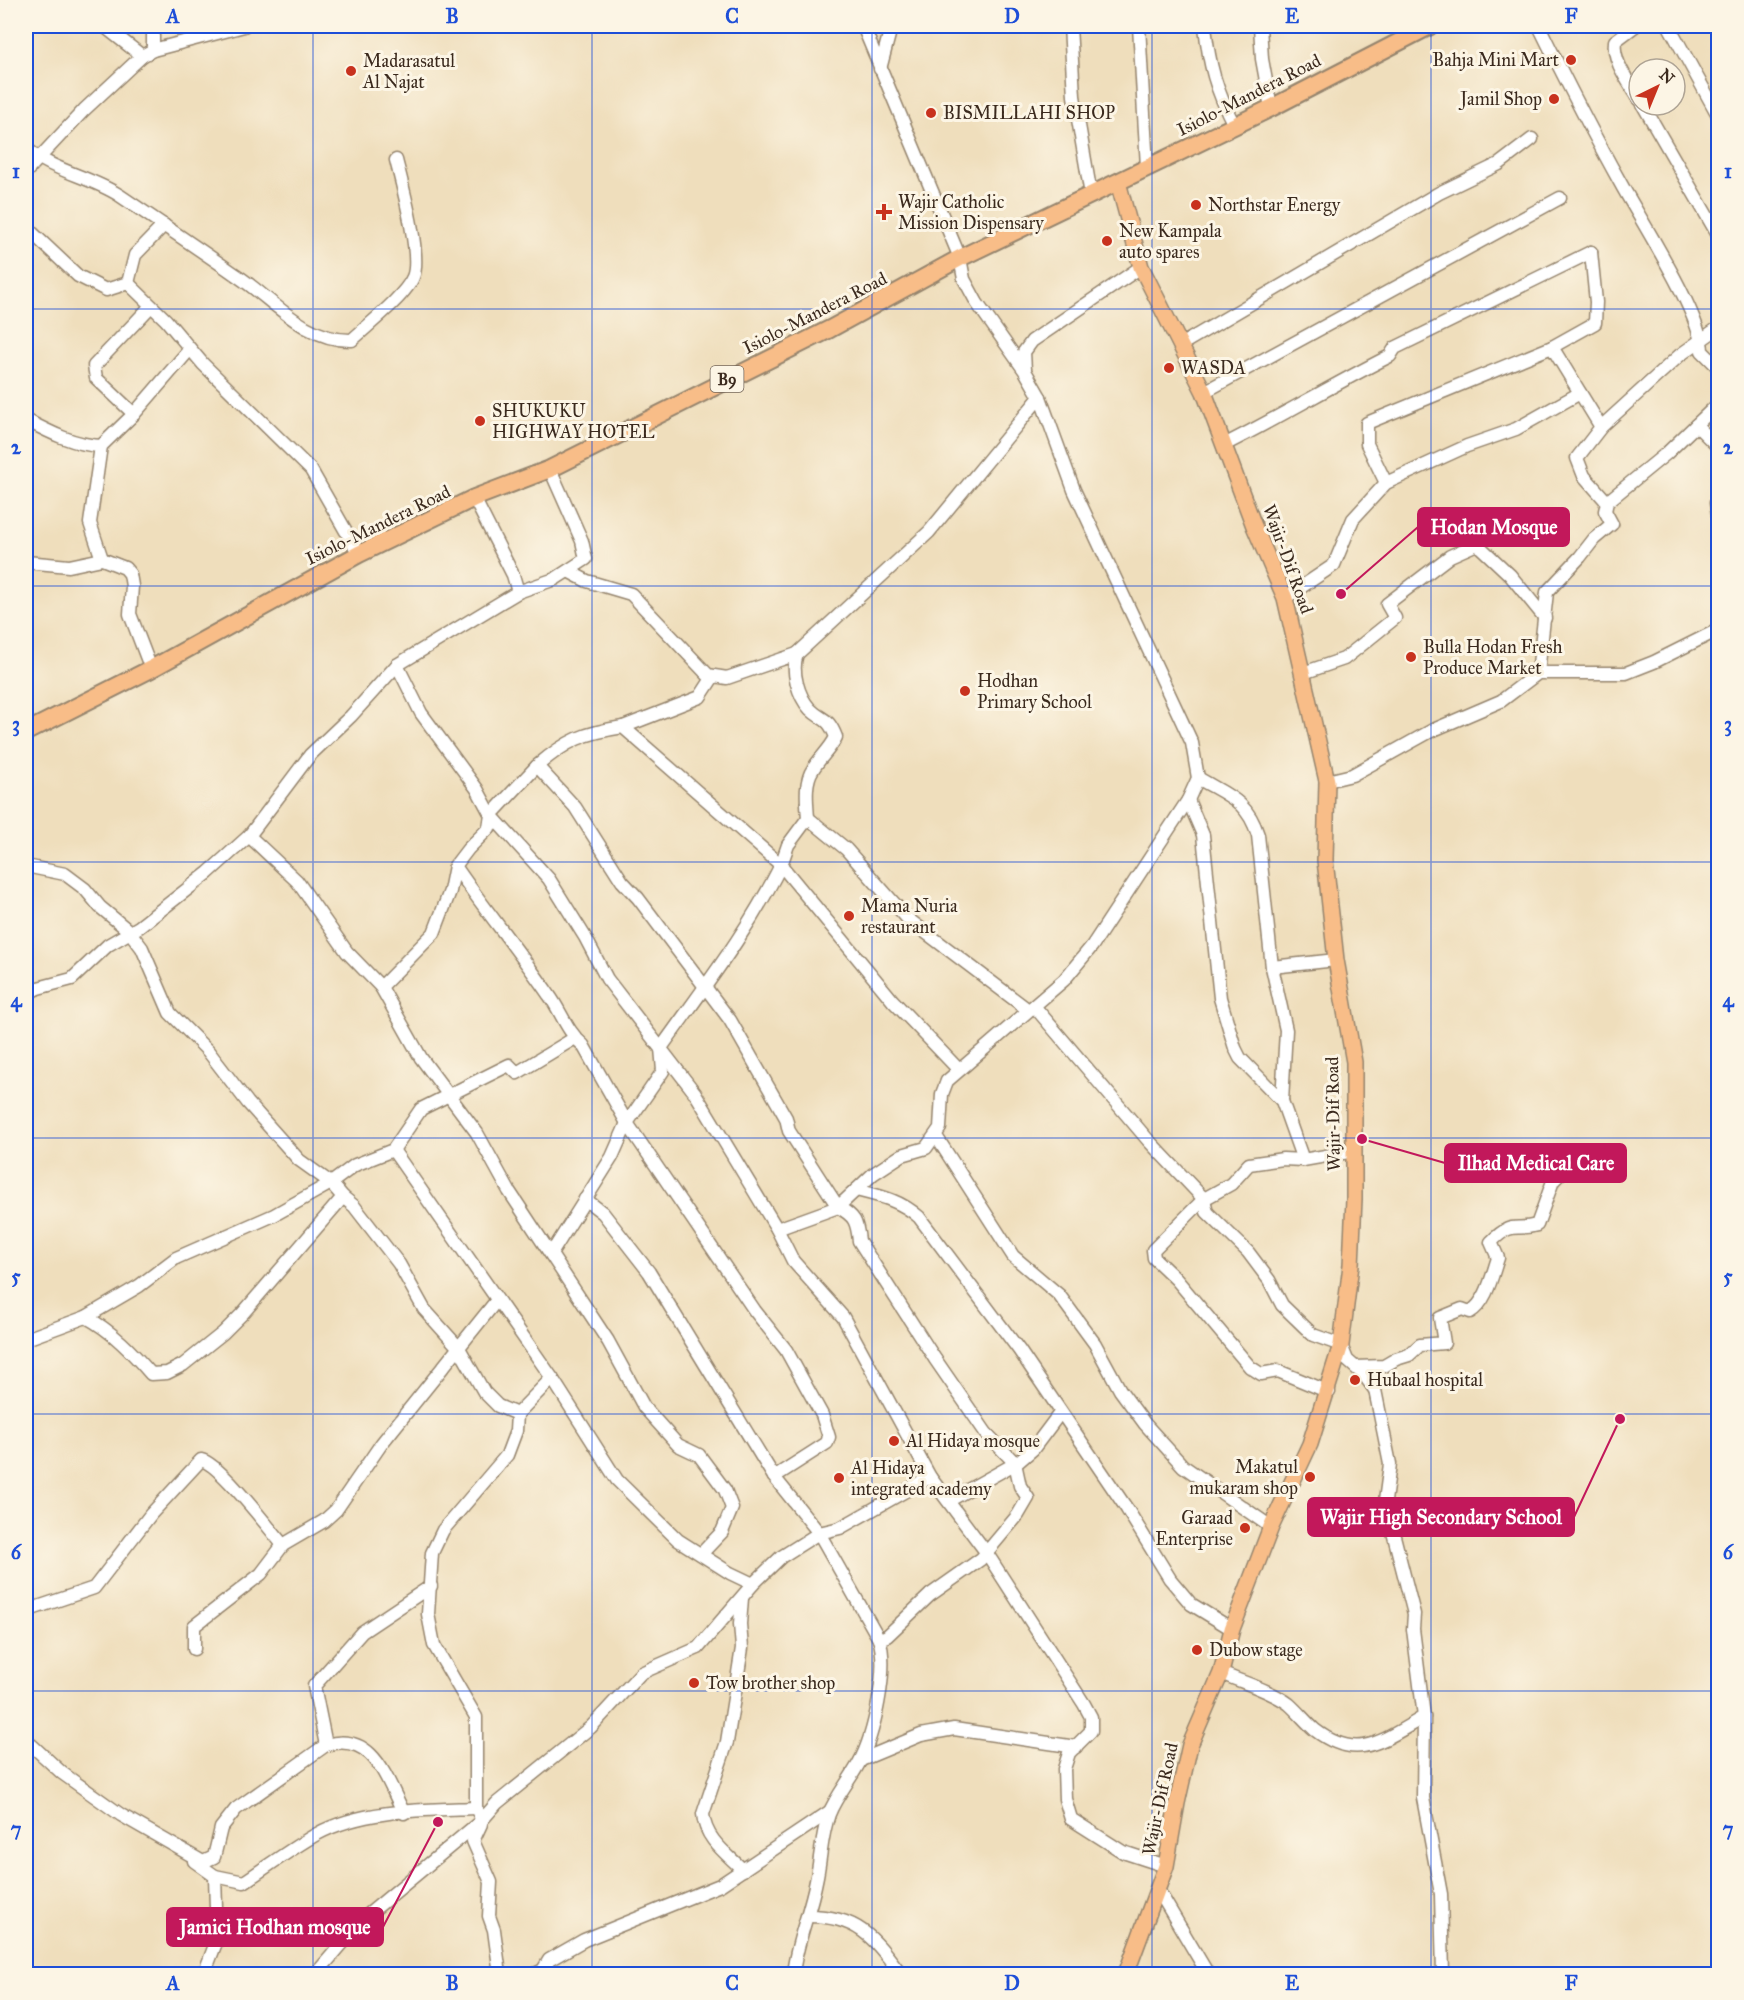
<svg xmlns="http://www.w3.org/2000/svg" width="1744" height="2000" font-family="'IM FELL Great Primer',serif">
  <rect width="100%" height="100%" fill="#fcf5e5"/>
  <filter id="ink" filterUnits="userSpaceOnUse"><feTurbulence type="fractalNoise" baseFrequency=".0167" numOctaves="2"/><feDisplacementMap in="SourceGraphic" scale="12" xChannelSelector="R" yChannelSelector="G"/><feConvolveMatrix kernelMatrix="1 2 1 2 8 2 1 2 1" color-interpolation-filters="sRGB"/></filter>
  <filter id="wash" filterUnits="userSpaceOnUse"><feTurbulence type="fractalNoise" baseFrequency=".008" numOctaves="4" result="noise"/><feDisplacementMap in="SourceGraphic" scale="24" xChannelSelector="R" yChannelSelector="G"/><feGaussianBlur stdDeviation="1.35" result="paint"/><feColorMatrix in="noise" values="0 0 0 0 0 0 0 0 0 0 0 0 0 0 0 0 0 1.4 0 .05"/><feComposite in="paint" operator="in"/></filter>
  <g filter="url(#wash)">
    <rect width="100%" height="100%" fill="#efdebc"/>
  </g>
  <g filter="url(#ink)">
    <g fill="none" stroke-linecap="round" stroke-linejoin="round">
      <defs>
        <g id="minor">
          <path d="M 104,26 L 142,56"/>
          <path d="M 153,26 L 153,50"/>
          <path d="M 1070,26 L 1074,96 L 1091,195"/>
          <path d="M 1139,26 L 1147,167"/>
          <path d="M 1205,26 C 1209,65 1216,90 1234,125"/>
          <path d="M 1260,26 L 1262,59 L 1271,108"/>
          <path d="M 1539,26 C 1565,79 1592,132 1621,184 C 1640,219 1702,315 1702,351 L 1718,367"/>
          <path d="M 1635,26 L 1615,41 C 1612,61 1629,82 1639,99"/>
          <path d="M 1669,26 L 1718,115"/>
          <path d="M 880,69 L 889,35 L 889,26"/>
          <path d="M 1643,105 L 1718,235"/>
          <path d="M 26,148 C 52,171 89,176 119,195 C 159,222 199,249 239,277 C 274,301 306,341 352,340 C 367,326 406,295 413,277 C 422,256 402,184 396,160"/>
          <path d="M 26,172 L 84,110 L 142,56 L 153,50 L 244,26"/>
          <path d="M 26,227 L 78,276 L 106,290 L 128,283 L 166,320 L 203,364 L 311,470 L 359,554"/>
          <path d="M 1591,252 L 1596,302 L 1595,323 L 1552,347 L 1601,427"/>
          <path d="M 128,283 L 135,255 L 164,225"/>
          <path d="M 1182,344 L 1439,193 L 1499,164 L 1532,139"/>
          <path d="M 1025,370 L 1024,352 L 1032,341 L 1141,267"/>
          <path d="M 1204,392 L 1560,198"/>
          <path d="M 134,414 L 96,378 L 94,366 L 151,306"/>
          <path d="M 26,420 C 49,432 74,445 101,446"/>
          <path d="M 1696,425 L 1718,447"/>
          <path d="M 1224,445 C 1280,417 1334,384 1390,356 L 1395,348 L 1591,252"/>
          <path d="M 1386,483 L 1367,444 L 1367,423 L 1552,347"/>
          <path d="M 1718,492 L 1716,503 L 1718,518"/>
          <path d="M 474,498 L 513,575 L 518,592 L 555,579 L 586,559 L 582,541 L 550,469"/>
          <path d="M 1607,502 L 1584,476 L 1577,458 L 1601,427 L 1680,355 L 1718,328"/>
          <path d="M 102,559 L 90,523 L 101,446 L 134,414 L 190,349"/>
          <path d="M 26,562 L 69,566 L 102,559 L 125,568 L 130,574 L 132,586 L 130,614 L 151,669"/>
          <path d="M 568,571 L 587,581 L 631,594 L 708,675 L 727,678 L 797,654"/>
          <path d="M 1285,598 L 1334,565 L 1353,519 L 1386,483 L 1467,446 L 1516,429 L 1580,393"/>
          <path d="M 397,665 L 421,713 L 477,789 L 491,815 L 549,879 L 585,937 L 607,979 L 695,1093 L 777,1229 L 793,1261 L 843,1317 L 930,1477 L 986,1552 L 1084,1704 L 1091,1717 L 1091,1731 L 1069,1753 L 1064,1769 L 1065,1799 L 1071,1819 L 1123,1852 L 1166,1866"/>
          <path d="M 1303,673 L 1344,659 L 1395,618 L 1387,604 L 1450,556 L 1477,544 L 1510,575 L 1545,618"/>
          <path d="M 1538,673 L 1547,592 L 1580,557 L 1594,539 L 1612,524 L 1605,511 L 1607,502 L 1667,453 L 1718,404"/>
          <path d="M 623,727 L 700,697 L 713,677"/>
          <path d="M 537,766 C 567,740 584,733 623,727 L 781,865 C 747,933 705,986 661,1048 L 663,1071 L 627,1123 L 612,1157 L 551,1254"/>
          <path d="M 1198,778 C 1228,796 1247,800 1258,835 L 1272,967 L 1286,1030 L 1282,1101"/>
          <path d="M 1327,781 L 1352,775 L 1431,731 L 1501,701 L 1538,673 L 1626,673 L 1654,662 L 1718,630"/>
          <path d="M 1188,800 L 1203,835 L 1220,998 L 1235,1048 L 1240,1058 L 1282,1101 L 1303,1160"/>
          <path d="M 808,818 L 846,849 L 908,919 L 1027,1009"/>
          <path d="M 249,836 L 297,881 L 347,952 L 381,987"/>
          <path d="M 26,866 L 65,874 L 85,889 L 100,907 L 129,931 L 142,948 L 170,1013 L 208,1051 L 248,1103 L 299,1160 L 331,1183 L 274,1215 L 176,1258 L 139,1286 L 86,1317 L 26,1339"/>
          <path d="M 455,866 C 485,910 519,951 549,995 C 561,1011 567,1032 583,1045 L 627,1123 L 755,1311 L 786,1350 L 822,1415 L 829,1437 L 827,1443 L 774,1477"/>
          <path d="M 1272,967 L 1336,960"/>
          <path d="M 26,994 L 38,988 L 72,979 L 108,945 L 139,927 L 208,873 L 249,836 L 310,755 L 351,716 L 397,665 L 518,592"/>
          <path d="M 1034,1006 L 1148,1140 L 1204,1199 L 1207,1212 L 1248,1252 L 1269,1280 L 1282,1305 L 1313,1335 L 1341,1345 L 1347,1360 L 1364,1375 L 1375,1390 L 1390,1464 L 1385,1501 L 1414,1614 L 1413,1629 L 1424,1717 L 1423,1798 L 1441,1894 L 1443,1974"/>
          <path d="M 959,1070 L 893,1001 L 781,865 L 788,845 L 808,818 C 807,803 804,782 813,769 C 820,757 830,750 836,737 C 827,715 823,722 810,709 C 798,696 791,671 797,654 L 929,532 L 1040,397"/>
          <path d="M 936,1136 L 1013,1256 L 1059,1295 L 1095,1344 L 1120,1390 L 1145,1424 L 1183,1466 L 1271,1527"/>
          <path d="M 393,1150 L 552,1378 L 617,1480 L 678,1540 L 730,1573 L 753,1584"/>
          <path d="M 856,1190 C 880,1196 900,1200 919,1217 L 1019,1350 L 1127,1509 L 1170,1579 L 1191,1604 L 1232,1629"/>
          <path d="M 343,1197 L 354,1206 L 399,1264 L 424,1309 L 459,1348 L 484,1392 L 498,1406 L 517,1414 L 552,1378"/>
          <path d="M 585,1199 L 603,1213 L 649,1272 L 774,1477 L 819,1533 L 879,1639"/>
          <path d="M 777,1229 L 838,1207 L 873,1174 L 902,1155 L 926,1148 L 940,1128 L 942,1094 L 947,1081 L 1064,980 L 1092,946 L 1188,800 L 1198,778 L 1192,743 L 1074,490 L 1040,397 L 1025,371 L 977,303 L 964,279 L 960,258 L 863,26"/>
          <path d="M 86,1317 C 112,1331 132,1352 151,1374 L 167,1373 L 183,1365 L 223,1333 L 243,1313 L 343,1197 L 331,1183 L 355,1165 L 393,1150 L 421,1109 L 509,1065 L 517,1073 L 575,1038"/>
          <path d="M 1356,1367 L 1384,1366 L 1396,1359 L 1409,1355 L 1420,1345 L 1444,1343 L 1440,1318 L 1462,1309 L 1470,1312 C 1487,1302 1492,1275 1498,1258 L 1491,1242 C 1514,1219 1514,1232 1537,1225 L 1553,1181 L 1570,1164"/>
          <path d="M 1329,1392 L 1278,1371 L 1261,1374 L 1250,1367 L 1176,1279 L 1154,1258 L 1153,1250 L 1204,1199 L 1231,1184 L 1249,1164 L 1283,1159 L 1303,1160 L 1354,1151"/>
          <path d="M 950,1500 L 1018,1462 L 1033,1449 L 1060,1413"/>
          <path d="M 701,1554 L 722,1532 L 732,1508 L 725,1490 L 699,1455 L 678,1445 L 644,1407 L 608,1341 L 509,1191 L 477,1133 L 421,1058 L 381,987 L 434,933 L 450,891 L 455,866 L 468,849 L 489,828 L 491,815 L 537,766 L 575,807 L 622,881 L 638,898 L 730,1020 L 786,1118 L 789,1131 L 838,1207 C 855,1216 857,1222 859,1241 L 935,1359 L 986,1433 L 1015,1463 L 1020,1486 L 1028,1498 L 1018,1515 L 981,1559 L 930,1595 L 887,1636 L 879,1639 C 889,1668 874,1736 859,1763 C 850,1780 836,1796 829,1814 C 821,1836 821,1859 816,1881 C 810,1913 796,1943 793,1974"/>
          <path d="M 742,1598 L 740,1624 L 742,1648 L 727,1742 L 703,1814 C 705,1839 726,1853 743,1870"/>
          <path d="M 26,1611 L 94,1588 L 151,1514 L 201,1460 C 219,1463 269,1528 283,1545"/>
          <path d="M 194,1649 L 194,1626 L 261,1574 L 283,1545 L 324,1521 L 336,1510 L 382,1443 L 497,1300"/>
          <path d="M 1221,1673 C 1243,1683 1270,1690 1289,1704 C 1298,1712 1306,1722 1315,1730 C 1358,1763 1383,1740 1424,1717"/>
          <path d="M 26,1740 L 62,1773 L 121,1815 L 203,1862 L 214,1857 L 221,1828 L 236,1809 L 326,1745 C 374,1731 386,1779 404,1813"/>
          <path d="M 326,1745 L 314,1686 L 362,1632 L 431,1586"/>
          <path d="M 861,1760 L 921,1735 L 954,1729 L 1076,1747"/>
          <path d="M 482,1820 L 476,1808 L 476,1717 L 434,1645 L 428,1614 L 432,1553 L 443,1530 L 507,1455 L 516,1431 L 517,1414"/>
          <path d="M 481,1824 L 473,1841 L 491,1882 L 489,1916 L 494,1930 L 500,1974"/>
          <path d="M 194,1861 L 215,1876 L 217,1940 L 204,1974"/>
          <path d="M 215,1876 L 244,1882 C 268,1866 292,1848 317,1834 C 363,1809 425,1810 476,1808"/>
          <path d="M 1157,1888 L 1208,1974"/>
          <path d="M 808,1916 C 858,1916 873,1937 901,1974"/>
          <path d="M 316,1974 L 364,1918 L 482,1820 L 497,1803 L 591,1727 L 641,1673 L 698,1648 L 753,1584 L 781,1557 L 819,1533 L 840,1528 L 930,1477"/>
          <path d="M 535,1974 L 543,1970 L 549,1960 L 584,1940 L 720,1885 L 829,1812"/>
        </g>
        <path id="major" d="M 1118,182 L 1141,267 L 1204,392 L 1254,526 L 1285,598 L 1327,781 L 1325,860 L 1336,960 L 1354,1062 L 1354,1199 L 1351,1265 L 1341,1345 L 1310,1444 L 1271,1527 L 1232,1629 L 1221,1673 L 1190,1745 L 1177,1803 L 1166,1866 L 1126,1974"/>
        <path id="highway" d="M 26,732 L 151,669 L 359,554 L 474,498 L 550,469 L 830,329 L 960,258 L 1271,108 L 1430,26"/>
      </defs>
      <!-- minor casing -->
      <use href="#minor" stroke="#95846d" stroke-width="15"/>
      <!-- major casing -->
      <use href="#major" stroke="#95846d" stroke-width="18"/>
      <!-- highway casing -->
      <use href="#highway" stroke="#95846d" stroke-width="20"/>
      <!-- minor -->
      <use href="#minor" stroke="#fff" stroke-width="12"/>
      <!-- major -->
      <use href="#major" stroke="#f8bd88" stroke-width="15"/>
      <!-- highway -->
      <use href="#highway" stroke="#f8bd88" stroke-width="16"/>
    </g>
  </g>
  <!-- grid -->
  <path fill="none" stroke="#1d4ed8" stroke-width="1.5" stroke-opacity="0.55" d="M 313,26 L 313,1974M 592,26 L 592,1974M 872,26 L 872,1974M 1152,26 L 1152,1974M 1431,26 L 1431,1974M 26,309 L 1718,309M 26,586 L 1718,586M 26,862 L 1718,862M 26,1138 L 1718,1138M 26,1414 L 1718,1414M 26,1691 L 1718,1691"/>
  <!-- markers -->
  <g fill="#c8321e" stroke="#fcf5e5" stroke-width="2">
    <circle cx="1571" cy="60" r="6"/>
    <circle cx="351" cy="71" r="6"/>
    <circle cx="1554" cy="99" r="6"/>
    <circle cx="931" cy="113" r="6"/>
    <circle cx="1196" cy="205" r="6"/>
    <path d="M881 203h6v6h6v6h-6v6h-6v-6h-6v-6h6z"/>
    <circle cx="1107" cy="241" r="6"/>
    <circle cx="1169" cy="368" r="6"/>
    <circle cx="480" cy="421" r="6"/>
    <circle cx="1411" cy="657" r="6"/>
    <circle cx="965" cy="691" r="6"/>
    <circle cx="849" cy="916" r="6"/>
    <circle cx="1355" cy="1380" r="6"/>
    <circle cx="894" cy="1441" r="6"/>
    <circle cx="1310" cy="1477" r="6"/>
    <circle cx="839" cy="1478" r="6"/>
    <circle cx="1245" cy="1528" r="6"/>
    <circle cx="1197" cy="1650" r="6"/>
    <circle cx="694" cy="1683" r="6"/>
  </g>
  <g text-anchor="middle" stroke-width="6" stroke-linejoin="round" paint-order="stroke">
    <!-- shield labels -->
    <rect fill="#fcf5e5" stroke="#75675a" stroke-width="1.5" x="710.5" y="366" width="33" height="26" rx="4.5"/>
    <g font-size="16" font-weight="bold" fill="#3b2a1e">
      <text x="727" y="385">B9</text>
    </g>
    <!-- poi labels -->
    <g font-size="18" fill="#3b2a1e" stroke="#fcf5e5" text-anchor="start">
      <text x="1559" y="66" text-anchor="end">Bahja Mini Mart</text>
      <text x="363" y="67">Madarasatul<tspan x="363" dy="21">Al Najat</tspan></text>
      <text x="1542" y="105" text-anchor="end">Jamil Shop</text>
      <text x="943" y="119">BISMILLAHI SHOP</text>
      <text x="898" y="208">Wajir Catholic<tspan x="898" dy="21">Mission Dispensary</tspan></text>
      <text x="1208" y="211">Northstar Energy</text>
      <text x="1119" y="237">New Kampala<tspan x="1119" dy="21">auto spares</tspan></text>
      <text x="1181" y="374">WASDA</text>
      <text x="492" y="417">SHUKUKU<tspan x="492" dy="21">HIGHWAY HOTEL</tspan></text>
      <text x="1423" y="653">Bulla Hodan Fresh<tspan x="1423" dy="21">Produce Market</tspan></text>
      <text x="977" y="687">Hodhan<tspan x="977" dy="21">Primary School</tspan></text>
      <text x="861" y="912">Mama Nuria<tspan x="861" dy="21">restaurant</tspan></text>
      <text x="1367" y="1386">Hubaal hospital</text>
      <text x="906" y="1447">Al Hidaya mosque</text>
      <text x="1298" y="1473" text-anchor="end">Makatul<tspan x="1298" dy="21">mukaram shop</tspan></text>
      <text x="851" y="1474">Al Hidaya<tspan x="851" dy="21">integrated academy</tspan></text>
      <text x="1233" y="1524" text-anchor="end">Garaad<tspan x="1233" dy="21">Enterprise</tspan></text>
      <text x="1209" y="1656">Dubow stage</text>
      <text x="706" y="1689">Tow brother shop</text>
    </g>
    <!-- street labels -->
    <g font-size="18" fill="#3b2a1e" stroke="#fcf5e5">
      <text transform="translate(1249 95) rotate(-27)" y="6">Isiolo-Mandera Road</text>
      <text transform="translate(815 313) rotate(-27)" y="6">Isiolo-Mandera Road</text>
      <text transform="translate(378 525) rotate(-26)" y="6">Isiolo-Mandera Road</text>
      <text transform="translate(1288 559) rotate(70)" y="6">Wajir-Dif Road</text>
      <text transform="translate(1333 1114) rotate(-91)" y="6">Wajir-Dif Road</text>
      <text transform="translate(1160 1799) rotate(-78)" y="6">Wajir-Dif Road</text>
    </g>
  </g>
  <!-- callouts -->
  <path fill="none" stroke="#c2185b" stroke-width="2" d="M1341 594L1418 527M1362 1139L1445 1163M1620 1419L1574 1517M438 1822L383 1927"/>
  <g fill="#c2185b" stroke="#fcf5e5" stroke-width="2">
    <circle cx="1341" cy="594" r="6"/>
    <circle cx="1362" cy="1139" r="6"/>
    <circle cx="1620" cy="1419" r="6"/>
    <circle cx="438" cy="1822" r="6"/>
  </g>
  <g fill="#c2185b" stroke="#c2185b" stroke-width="2">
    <rect x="1418" y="508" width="151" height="38" rx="6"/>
    <rect x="1445" y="1144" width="181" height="38" rx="6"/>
    <rect x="1308" y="1498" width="266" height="38" rx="6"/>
    <rect x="167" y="1908" width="216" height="38" rx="6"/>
  </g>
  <g font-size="20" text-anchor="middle" font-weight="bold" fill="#fff">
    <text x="1494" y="534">Hodan Mosque</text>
    <text x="1536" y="1170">Ilhad Medical Care</text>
    <text x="1441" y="1524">Wajir High Secondary School</text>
    <text x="275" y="1934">Jamici Hodhan mosque</text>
  </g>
  <!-- margin -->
  <rect width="1744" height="2000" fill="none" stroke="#fcf5e5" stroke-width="66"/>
  <!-- north arrow -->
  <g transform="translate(1657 87) rotate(43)"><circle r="28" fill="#fcf5e5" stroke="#afa495" stroke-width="1.5"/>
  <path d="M0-4.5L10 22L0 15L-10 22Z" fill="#c8321e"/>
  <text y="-9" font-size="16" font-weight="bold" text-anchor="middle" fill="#3b2a1e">N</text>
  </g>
  <rect x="33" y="33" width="1678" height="1934" fill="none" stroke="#1d4ed8" stroke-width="2"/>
  <g font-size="20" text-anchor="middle" font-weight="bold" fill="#1d4ed8">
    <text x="173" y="23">A</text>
    <text x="452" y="23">B</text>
    <text x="732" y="23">C</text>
    <text x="1012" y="23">D</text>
    <text x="1292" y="23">E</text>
    <text x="1571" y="23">F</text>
    <text x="16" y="178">1</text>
    <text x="1728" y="178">1</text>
    <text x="16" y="454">2</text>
    <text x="1728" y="454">2</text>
    <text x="16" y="731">3</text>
    <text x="1728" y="731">3</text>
    <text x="16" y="1007">4</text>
    <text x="1728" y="1007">4</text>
    <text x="16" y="1283">5</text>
    <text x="1728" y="1283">5</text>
    <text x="16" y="1559">6</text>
    <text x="1728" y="1559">6</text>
    <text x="16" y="1836">7</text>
    <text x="1728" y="1836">7</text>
    <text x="173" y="1990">A</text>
    <text x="452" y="1990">B</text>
    <text x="732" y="1990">C</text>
    <text x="1012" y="1990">D</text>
    <text x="1292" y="1990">E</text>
    <text x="1571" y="1990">F</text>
  </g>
</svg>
